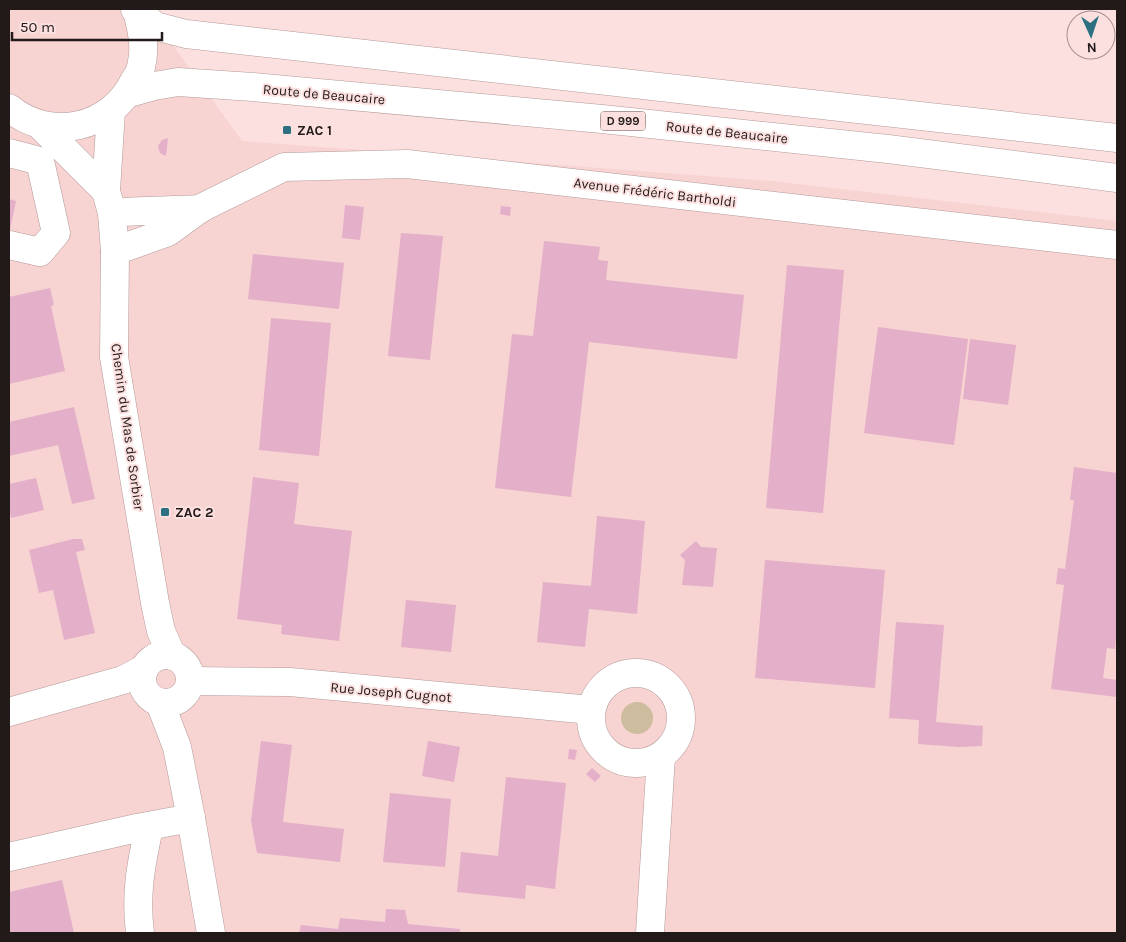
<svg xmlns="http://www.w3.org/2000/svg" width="1126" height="942" font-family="Karla,sans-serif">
  <rect width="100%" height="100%" fill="#fce0e0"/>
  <!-- built -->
  <path fill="#f7d3d2" d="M 9,9 L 147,9 L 242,141 L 772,181 L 1117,221 L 1117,933 L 9,933 Z"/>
  <!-- green -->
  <circle fill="#cdbd9e" cx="637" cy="718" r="16"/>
  <!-- building -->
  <g fill="#e3afc9">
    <path d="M 168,138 L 166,156 L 160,153 L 158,146 L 162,140 Z"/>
    <path d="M 9,199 L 16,201 L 10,230 L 9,230 Z"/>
    <path d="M 345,205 L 364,207 L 360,240 L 342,238 Z"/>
    <path d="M 501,206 L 511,207 L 510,216 L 500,214 Z"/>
    <path d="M 401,233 L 443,236 L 430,360 L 388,356 Z"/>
    <path d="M 544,241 L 600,247 L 598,260 L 608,261 L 606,280 L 744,295 L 737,359 L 589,342 L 571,497 L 495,488 L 512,334 L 533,336 Z"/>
    <path d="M 253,254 L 344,263 L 339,309 L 248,299 Z"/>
    <path d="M 787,265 L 844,270 L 823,513 L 766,508 Z"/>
    <path d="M 50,288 L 54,305 L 51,306 L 65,371 L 9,384 L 9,297 Z"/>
    <path d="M 271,318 L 331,323 L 319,456 L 259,450 Z"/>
    <path d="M 878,327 L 968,339 L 954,445 L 864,433 Z"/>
    <path d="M 970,339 L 1016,345 L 1008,405 L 963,399 Z"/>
    <path d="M 74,407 L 95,499 L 72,504 L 58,445 L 9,456 L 9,422 Z"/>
    <path d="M 1074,467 L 1117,473 L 1117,628 L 1115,649 L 1107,648 L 1103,678 L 1117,680 L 1117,697 L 1051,689 L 1064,585 L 1056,584 L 1058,568 L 1065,569 L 1074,500 L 1070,500 Z"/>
    <path d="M 253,477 L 299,483 L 294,524 L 352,531 L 339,641 L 281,634 L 282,625 L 237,619 Z"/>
    <path d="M 36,478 L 44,510 L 11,518 L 9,508 L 9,484 Z"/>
    <path d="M 597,516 L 645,521 L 637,614 L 589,609 L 585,647 L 537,642 L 543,582 L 591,586 Z"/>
    <path d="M 73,539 L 82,539 L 85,550 L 76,552 L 95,633 L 64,640 L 53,590 L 39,593 L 29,550 Z"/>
    <path d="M 696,541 L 701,547 L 717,548 L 713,587 L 682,585 L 685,560 L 680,555 Z"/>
    <path d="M 765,560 L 885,570 L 875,688 L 755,678 Z"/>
    <path d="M 406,600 L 456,605 L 451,652 L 401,647 Z"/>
    <path d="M 896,622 L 944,625 L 936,722 L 983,726 L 982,746 L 959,747 L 918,744 L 919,720 L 889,718 Z"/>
    <path d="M 261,741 L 292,745 L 283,822 L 344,829 L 340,862 L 257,853 L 251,821 Z"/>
    <path d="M 428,741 L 460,747 L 454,782 L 422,776 Z"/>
    <path d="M 569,749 L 577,750 L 575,760 L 568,759 Z"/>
    <path d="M 592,768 L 601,776 L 595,782 L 586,774 Z"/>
    <path d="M 506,777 L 566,783 L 555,889 L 526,885 L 525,899 L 457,892 L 461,852 L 498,856 Z"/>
    <path d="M 390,793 L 451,799 L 445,867 L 383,862 Z"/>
    <path d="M 62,880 L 74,933 L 9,933 L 9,892 Z"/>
    <path d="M 386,909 L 405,910 L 408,924 L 460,929 L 460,933 L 299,933 L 301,925 L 338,929 L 340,918 L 385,922 Z"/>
  </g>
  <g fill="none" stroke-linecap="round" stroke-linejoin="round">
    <defs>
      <g id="minor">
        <path d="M 111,111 L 106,191 L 112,213 L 115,251 L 114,357 L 155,603 L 161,631 L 172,656"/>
        <path d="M 41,126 L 106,191"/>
        <path d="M 9,153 L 40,161 L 56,233 L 40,252 L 9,245"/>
        <path d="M 112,213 C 141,210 170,211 200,209"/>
        <path d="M 115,251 L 168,232 L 201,208 L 284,167 L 407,164 L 1117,245"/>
        <circle cx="166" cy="679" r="24"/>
        <circle cx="636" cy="718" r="45"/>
        <path d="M 191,681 L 290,682 L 591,710"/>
        <path d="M 160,703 L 177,747 L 191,818 L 211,933"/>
        <path d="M 9,712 L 123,680 L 144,669"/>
        <path d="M 9,857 L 137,828 L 191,818"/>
        <path d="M 140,933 C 135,894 141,865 149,827"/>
        <path d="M 650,933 L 661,756"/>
      </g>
      <g id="major">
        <path d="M 135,9 L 155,26 L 186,34 L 1117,138"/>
        <path d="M 129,93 L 154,86 L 178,82 L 253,87 L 602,119 L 888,149 L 1117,178"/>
        <path d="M 9,108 C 50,142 111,129 134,81 C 137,77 140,72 141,67 C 146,48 142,30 137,11"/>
      </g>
    </defs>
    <!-- minor casing -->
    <use href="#minor" stroke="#b49a9a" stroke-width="29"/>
    <!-- major casing -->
    <use href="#major" stroke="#b49a9a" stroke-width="29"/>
    <!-- minor -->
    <use href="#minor" stroke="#fff" stroke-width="28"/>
    <!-- major -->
    <use href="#major" stroke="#fff" stroke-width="28"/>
  </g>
  <!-- markers -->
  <g fill="#2d7081" stroke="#fce0e0" stroke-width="2">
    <rect x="282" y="125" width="10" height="10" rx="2.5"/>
    <rect x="160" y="507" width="10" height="10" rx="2.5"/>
  </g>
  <g text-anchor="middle" stroke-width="4" stroke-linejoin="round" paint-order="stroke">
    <!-- shield labels -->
    <rect fill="#fce0e0" stroke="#635555" stroke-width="1" x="600.5" y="111.5" width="45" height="19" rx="4"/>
    <g font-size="12" font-weight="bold" fill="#221919">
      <text x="623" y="125">D 999</text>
    </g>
    <!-- street labels -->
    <g font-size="14" fill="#221919" stroke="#fce0e0">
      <text transform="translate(324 94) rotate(5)" y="5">Route de Beaucaire</text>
      <text transform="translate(727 132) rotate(6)" y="5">Route de Beaucaire</text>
      <text transform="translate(655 192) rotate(7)" y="5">Avenue Frédéric Bartholdi</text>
      <text transform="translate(128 427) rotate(82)" y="5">Chemin du Mas de Sorbier</text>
      <text transform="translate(391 692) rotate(5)" y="5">Rue Joseph Cugnot</text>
    </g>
    <!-- poi labels -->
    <g font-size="14" font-weight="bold" fill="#221919" stroke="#fce0e0" text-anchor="start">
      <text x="297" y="135">ZAC 1</text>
      <text x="175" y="517">ZAC 2</text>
    </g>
  </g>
  <!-- border -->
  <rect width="1126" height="942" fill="none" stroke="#221919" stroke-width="20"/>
  <!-- north arrow -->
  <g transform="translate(1091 35) rotate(177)"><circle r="24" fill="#fce0e0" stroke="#a59090"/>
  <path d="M0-4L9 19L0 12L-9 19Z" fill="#2d7081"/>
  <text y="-8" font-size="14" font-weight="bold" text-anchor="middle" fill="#221919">N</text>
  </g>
  <!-- scale -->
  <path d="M12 32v8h150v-8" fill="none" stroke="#221919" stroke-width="2.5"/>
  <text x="20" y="32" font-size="15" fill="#221919" stroke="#fce0e0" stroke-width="4" paint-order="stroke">50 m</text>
</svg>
